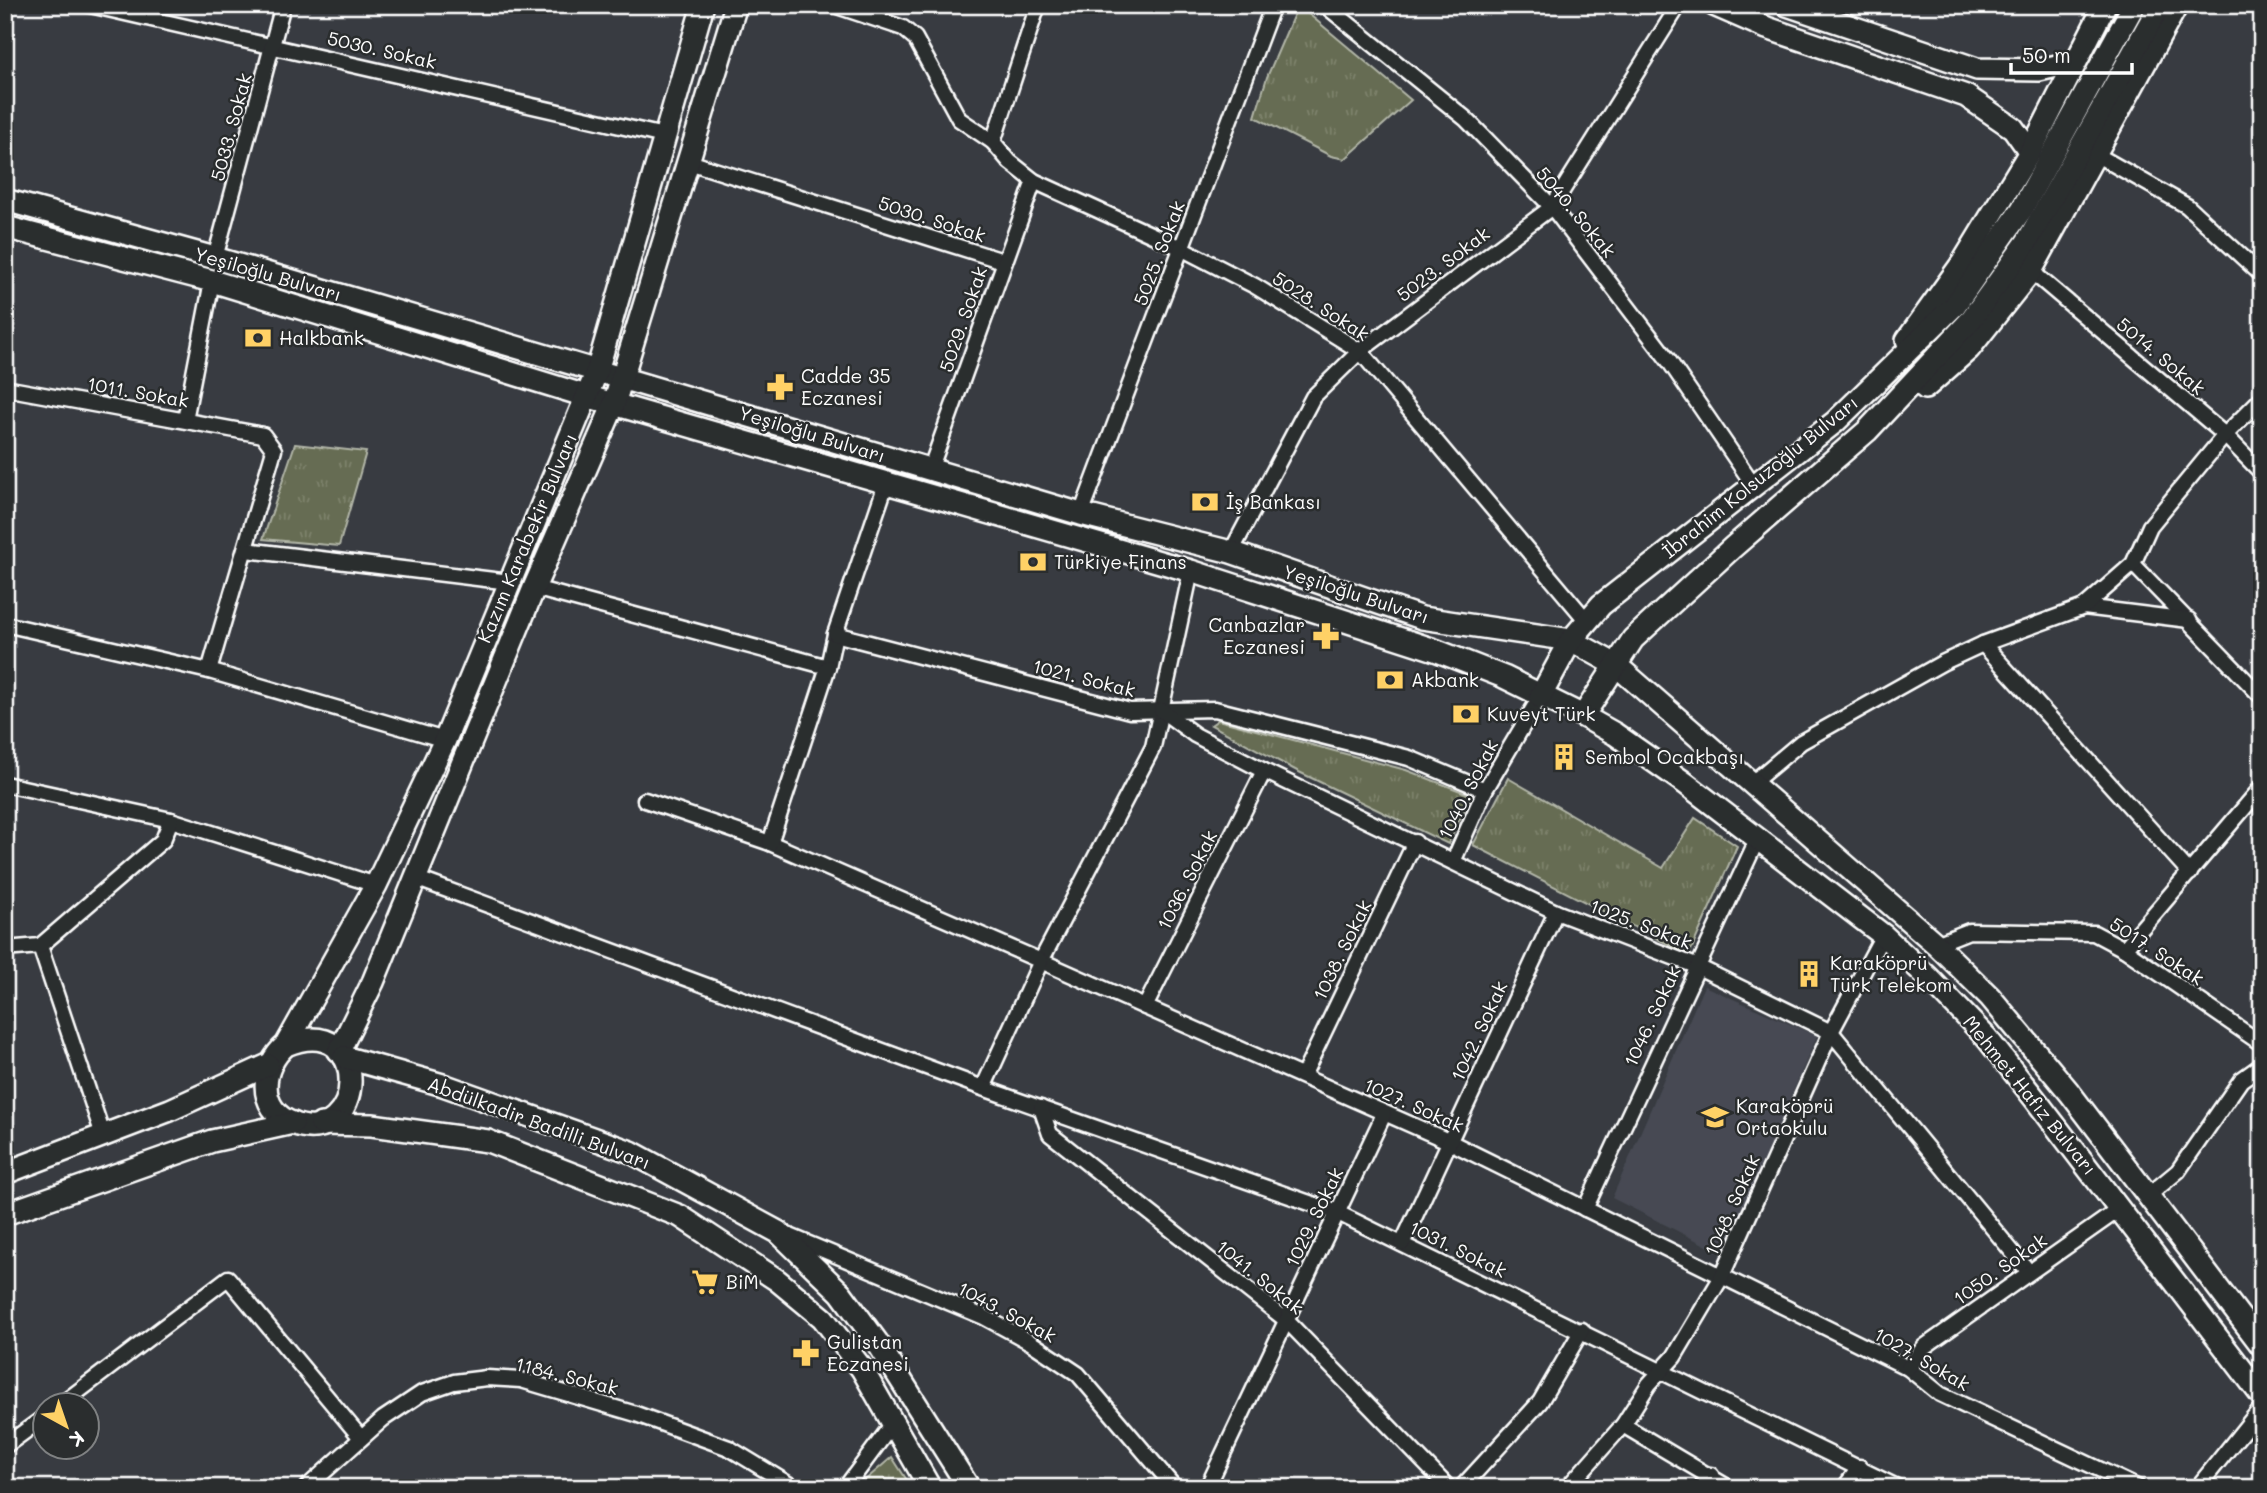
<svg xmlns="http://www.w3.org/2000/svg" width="2267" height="1493" font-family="Mali,sans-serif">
  <defs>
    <pattern id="park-tufts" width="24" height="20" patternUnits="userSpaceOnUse" patternTransform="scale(1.75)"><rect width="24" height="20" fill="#666c52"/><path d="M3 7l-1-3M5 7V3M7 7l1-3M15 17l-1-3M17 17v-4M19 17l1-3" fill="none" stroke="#7d826c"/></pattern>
  </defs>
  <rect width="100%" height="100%" fill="#383b41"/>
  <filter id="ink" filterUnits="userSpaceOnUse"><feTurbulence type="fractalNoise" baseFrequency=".0143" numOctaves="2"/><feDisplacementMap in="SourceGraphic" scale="14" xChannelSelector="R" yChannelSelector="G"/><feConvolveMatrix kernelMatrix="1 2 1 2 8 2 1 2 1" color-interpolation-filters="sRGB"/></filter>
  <g filter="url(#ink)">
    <!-- built -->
    <path fill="#464952" d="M 1704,986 L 1817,1036 L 1723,1254 L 1612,1198 Z"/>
    <!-- park -->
    <g fill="url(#park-tufts)" stroke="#b2b6a8" stroke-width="2">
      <path d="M 1298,5 L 1411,100 L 1345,159 L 1331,156 L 1255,117 L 1267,77 Z"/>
      <path d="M 295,444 L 366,452 L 339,546 L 263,539 Z"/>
      <path d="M 1218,720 L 1406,770 L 1471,795 L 1448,844 L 1299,772 L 1211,725 Z"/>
      <path d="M 1508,778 L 1663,868 L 1695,818 L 1737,846 L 1689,955 L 1473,845 Z"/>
      <path d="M 892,1457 L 912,1488 L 856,1488 Z"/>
    </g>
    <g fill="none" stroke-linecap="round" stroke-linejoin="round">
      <defs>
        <g id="minor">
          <path d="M 90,5 L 664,136"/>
          <path d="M 834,5 L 903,28 L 915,38 L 959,119 L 993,142 L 1010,162 L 1034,181 L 1181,248 L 1255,286 L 1360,351 L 1587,621"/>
          <path d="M 1325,5 L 1466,119 L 1552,207 L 1669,361 L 1753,484"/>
          <path d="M 993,142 L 1038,5"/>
          <path d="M 2097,155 L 2187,206 L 2262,275"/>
          <path d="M 689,162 L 1003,261"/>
          <path d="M 215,258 L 283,5"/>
          <path d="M 2031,271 L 2225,435 L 2262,473"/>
          <path d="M 5,388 L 263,435 L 274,450 L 209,671"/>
          <path d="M 185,420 L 212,281"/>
          <path d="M 930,470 L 1034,181"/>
          <path d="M 1081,514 L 1273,5"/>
          <path d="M 246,550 L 510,582"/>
          <path d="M 1231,552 L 1313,397 L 1360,351 L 1552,207 L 1679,5"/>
          <path d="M 2133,564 L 2262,697"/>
          <path d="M 1191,571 L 1153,747 L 1041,961 L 1448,1141 L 1908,1368 L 1940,1394 L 2139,1488"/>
          <path d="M 534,588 L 828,667 L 835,634 L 887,481"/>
          <path d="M 2084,607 L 2189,620"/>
          <path d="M 5,624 L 209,671 L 445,740"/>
          <path d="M 835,634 L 1130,711 L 1215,709 L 1409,758 L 1485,790"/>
          <path d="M 1983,644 L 2190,873"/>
          <path d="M 1161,710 L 1195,735 L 1264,771 L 1556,912 L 1696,966 L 1831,1032 L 2029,1272"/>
          <path d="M 5,784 L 171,820 L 376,885"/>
          <path d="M 1751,784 L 1801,742 L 1942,663 L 1983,644 L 2084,607 L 2133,564 L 2150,526 L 2225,435 L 2262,398"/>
          <path d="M 645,800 L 770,843 L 1041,961 L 983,1088"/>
          <path d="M 770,843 L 828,667"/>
          <path d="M 1453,862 L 1485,790 L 1540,697"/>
          <path d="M 415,878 L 983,1088 L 1338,1213 L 1899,1488"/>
          <path d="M 1936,944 L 1969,931 L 2094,933 L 2124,949 L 2262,1044"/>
          <path d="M 40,946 L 103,1135"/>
          <path d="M 5,949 L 40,946 L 163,840 L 171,820"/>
          <path d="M 2124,949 L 2262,787"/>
          <path d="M 1145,1007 L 1264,771"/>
          <path d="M 1303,1076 L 1415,842"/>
          <path d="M 1041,1108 L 1050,1134 L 1286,1320 L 1449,1488"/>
          <path d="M 2149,1195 L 2178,1171 L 2241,1080 L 2262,1065"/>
          <path d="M 1585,1209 L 1757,840"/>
          <path d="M 785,1234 L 984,1317 L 1030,1342 L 1078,1374 L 1175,1488"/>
          <path d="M 1402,1244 L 1556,912"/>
          <path d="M 1908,1368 L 1924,1347 L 2121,1208"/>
          <path d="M 59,1406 L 228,1278 L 361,1438"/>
          <path d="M 1623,1425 L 1729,1488"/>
          <path d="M 5,1446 L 46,1416"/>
          <path d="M 306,1488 L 383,1419 L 422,1393 L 454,1382 L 487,1378 L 521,1380 L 636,1414 L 729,1448 L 795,1488"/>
          <path d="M 845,1488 L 894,1422"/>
          <path d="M 1207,1488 L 1384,1114"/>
          <path d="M 1461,1488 L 1540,1402 L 1582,1330"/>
          <path d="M 1567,1488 L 1623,1425 L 1649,1384 L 1674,1357 L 1721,1278 L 1831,1032 L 1883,935"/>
          <path d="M 1701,1488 L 1711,1475"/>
          <path d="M 1844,1488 L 1860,1467"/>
          <path d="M 2197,1488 L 2262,1407"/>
        </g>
        <g id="secondary">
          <path d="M 1714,5 L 1767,28 L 1966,96 L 2013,128 L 2030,152"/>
          <path d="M 1787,5 L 1977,69 L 2039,70 L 2075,62"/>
          <path d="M 5,200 L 215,258 L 1081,514 L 1231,552 L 1422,618 L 1571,640 L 1616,665 L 1936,944 L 1990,997 L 2070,1093 L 2262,1346"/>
          <path d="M 5,227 L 212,281 L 586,396 L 1191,571 L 1435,650 L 1504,677 L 1583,716 L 1615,734 L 1685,783 L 1883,935 L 1929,978 L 1986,1037 L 2035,1099 L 2262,1396"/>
          <path d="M 1907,340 L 1963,262 L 2030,152 L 2105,5"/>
          <path d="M 1925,388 L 1969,349 L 2031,271 L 2177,5"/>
          <path d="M 1540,697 L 1571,640 L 1601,605 L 1835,422 L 1955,305 L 2022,209 L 2134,5"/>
          <path d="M 1583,716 L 1633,639 L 1732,548 L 1867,431 L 1970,321 L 2027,242 L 2160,5"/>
          <path d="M 286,1045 C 375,1009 366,1153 292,1123 C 256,1108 261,1066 286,1045 L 376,885 L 445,740 L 597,371 L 703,5"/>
          <path d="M 339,1051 L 373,982 L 534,588 L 614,404 L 736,5"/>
          <path d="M 344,1057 L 443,1085 L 631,1152 L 778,1232 L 841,1293 L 877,1342 L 969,1488"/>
          <path d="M 321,1124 L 372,1125 L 488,1141 L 680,1216 L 777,1280 L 823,1318 L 862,1369 L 930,1488"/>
          <path d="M 5,1173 L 170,1110 L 268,1065"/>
          <path d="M 5,1214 L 212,1141 L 293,1123"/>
        </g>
      </defs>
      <!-- minor casing -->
      <use href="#minor" stroke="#fff" stroke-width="19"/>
      <!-- secondary casing -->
      <use href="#secondary" stroke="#fff" stroke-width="26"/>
      <!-- minor -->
      <use href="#minor" stroke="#2a2d2e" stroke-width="14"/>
      <!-- secondary -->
      <use href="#secondary" stroke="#2a2d2e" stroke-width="21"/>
    </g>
  </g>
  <!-- icons -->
  <defs>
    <symbol id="bank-bare" viewBox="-9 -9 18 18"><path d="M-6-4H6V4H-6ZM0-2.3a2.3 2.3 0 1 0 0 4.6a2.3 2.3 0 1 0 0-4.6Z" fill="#ffd166" stroke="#2a2d2e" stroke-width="2.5" paint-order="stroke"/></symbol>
    <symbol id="pharmacy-bare" viewBox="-9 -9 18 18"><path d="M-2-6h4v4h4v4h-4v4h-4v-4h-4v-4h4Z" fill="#ffd166" stroke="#2a2d2e" stroke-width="2.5" paint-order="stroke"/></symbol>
    <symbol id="building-bare" viewBox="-9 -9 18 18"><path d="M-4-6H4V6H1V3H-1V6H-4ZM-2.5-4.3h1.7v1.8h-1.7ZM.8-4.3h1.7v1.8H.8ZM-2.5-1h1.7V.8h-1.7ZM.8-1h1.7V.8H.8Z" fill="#ffd166" stroke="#2a2d2e" stroke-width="2.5" paint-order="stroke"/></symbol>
    <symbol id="school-bare" viewBox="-9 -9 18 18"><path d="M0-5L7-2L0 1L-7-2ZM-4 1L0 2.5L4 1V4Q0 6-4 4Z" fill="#ffd166" stroke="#2a2d2e" stroke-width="2.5" paint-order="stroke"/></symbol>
    <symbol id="supermarket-bare" viewBox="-9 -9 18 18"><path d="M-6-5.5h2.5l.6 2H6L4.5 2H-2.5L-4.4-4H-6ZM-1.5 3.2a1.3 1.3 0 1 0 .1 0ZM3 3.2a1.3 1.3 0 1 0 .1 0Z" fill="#ffd166" stroke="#2a2d2e" stroke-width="2.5" paint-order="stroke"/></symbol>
  </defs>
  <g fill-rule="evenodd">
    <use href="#bank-bare" x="239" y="319" width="38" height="38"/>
    <use href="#pharmacy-bare" x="761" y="368" width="38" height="38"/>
    <use href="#bank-bare" x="1186" y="483" width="38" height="38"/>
    <use href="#bank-bare" x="1014" y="543" width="38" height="38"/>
    <use href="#pharmacy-bare" x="1307" y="617" width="38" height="38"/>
    <use href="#bank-bare" x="1371" y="661" width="38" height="38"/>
    <use href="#bank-bare" x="1447" y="695" width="38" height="38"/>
    <use href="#building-bare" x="1545" y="738" width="38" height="38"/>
    <use href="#building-bare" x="1790" y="955" width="38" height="38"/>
    <use href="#school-bare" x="1696" y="1098" width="38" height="38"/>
    <use href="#supermarket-bare" x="686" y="1263" width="38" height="38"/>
    <use href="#pharmacy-bare" x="787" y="1334" width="38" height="38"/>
  </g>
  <g text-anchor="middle" stroke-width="5" stroke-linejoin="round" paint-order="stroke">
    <!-- street labels -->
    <g font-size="19" fill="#fff" stroke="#2a2d2e">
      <text transform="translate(382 50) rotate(13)" y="7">5030. Sokak</text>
      <text transform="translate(231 127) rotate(-75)" y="7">5033. Sokak</text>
      <text transform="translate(1576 212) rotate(50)" y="7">5040. Sokak</text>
      <text transform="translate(932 219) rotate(18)" y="7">5030. Sokak</text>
      <text transform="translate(1159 253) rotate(-69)" y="7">5025. Sokak</text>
      <text transform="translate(1443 264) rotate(-37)" y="7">5023. Sokak</text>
      <text transform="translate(268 274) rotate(16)" y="7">Yeşiloğlu Bulvarı</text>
      <text transform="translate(1321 306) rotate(33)" y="7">5028. Sokak</text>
      <text transform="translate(963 319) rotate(-71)" y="7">5029. Sokak</text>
      <text transform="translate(2161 356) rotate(40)" y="7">5014. Sokak</text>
      <text transform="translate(138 392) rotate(10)" y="7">1011. Sokak</text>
      <text transform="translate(812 434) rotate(17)" y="7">Yeşiloğlu Bulvarı</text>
      <text transform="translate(1760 477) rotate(-39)" y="7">İbrahim Kolsuzoğlu Bulvarı</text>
      <text transform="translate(527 538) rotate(-67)" y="7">Kazım Karabekir Bulvarı</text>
      <text transform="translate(1356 594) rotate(18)" y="7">Yeşiloğlu Bulvarı</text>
      <text transform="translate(1084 678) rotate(14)" y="7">1021. Sokak</text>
      <text transform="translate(1468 789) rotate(-63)" y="7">1040. Sokak</text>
      <text transform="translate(1187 880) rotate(-63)" y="7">1036. Sokak</text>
      <text transform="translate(1641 924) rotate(21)" y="7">1025. Sokak</text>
      <text transform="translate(1342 950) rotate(-64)" y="7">1038. Sokak</text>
      <text transform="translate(2157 951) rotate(33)" y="7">5017. Sokak</text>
      <text transform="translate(1652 1016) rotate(-65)" y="7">1046. Sokak</text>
      <text transform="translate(1479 1031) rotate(-65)" y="7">1042. Sokak</text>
      <text transform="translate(2030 1095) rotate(51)" y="7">Mehmet Hafız Bulvarı</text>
      <text transform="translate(1414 1105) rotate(24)" y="7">1027. Sokak</text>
      <text transform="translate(539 1123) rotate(20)" y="7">Abdülkadir Badilli Bulvarı</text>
      <text transform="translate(1732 1205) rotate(-66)" y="7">1048. Sokak</text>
      <text transform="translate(1314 1217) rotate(-64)" y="7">1029. Sokak</text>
      <text transform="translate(1458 1249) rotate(26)" y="7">1031. Sokak</text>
      <text transform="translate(2000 1269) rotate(-35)" y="7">1050. Sokak</text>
      <text transform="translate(1260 1277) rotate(39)" y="7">1041. Sokak</text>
      <text transform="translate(1007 1312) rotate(28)" y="7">1043. Sokak</text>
      <text transform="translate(1922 1359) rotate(30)" y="7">1027. Sokak</text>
      <text transform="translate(567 1376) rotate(14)" y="7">1184. Sokak</text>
    </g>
    <!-- poi labels -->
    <g font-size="19" fill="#fff" stroke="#2a2d2e" text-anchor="start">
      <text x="279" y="345">Halkbank</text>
      <text x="801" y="383">Cadde 35<tspan x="801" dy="22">Eczanesi</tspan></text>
      <text x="1226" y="509">İş Bankası</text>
      <text x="1054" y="569">Türkiye Finans</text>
      <text x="1305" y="632" text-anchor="end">Canbazlar<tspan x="1305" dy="22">Eczanesi</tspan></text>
      <text x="1411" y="687">Akbank</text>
      <text x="1487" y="721">Kuveyt Türk</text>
      <text x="1585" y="764">Sembol Ocakbaşı</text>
      <text x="1830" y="970">Karaköprü<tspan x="1830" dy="22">Türk Telekom</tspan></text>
      <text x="1736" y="1113">Karaköprü<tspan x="1736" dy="22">Ortaokulu</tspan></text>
      <text x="726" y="1289">BiM</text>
      <text x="827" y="1349">Gulistan<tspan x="827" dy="22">Eczanesi</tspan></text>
    </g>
  </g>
  <!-- margin -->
  <rect width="2267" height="1493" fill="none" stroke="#2a2d2e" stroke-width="28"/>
  <rect x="14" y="14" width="2239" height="1465" fill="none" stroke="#fff" stroke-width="2.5" filter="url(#ink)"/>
  <!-- north arrow -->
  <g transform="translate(66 1426) rotate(140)"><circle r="33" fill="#2a2d2e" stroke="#7f8182" stroke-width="2"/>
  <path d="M0-5L12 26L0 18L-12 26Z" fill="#ffd166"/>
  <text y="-10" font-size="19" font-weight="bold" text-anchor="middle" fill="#ffffff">K</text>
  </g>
  <!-- scale -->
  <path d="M2011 63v10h121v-10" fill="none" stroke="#ffffff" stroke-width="3.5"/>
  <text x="2022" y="63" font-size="21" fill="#ffffff" stroke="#2a2d2e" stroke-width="5" paint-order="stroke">50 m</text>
</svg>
